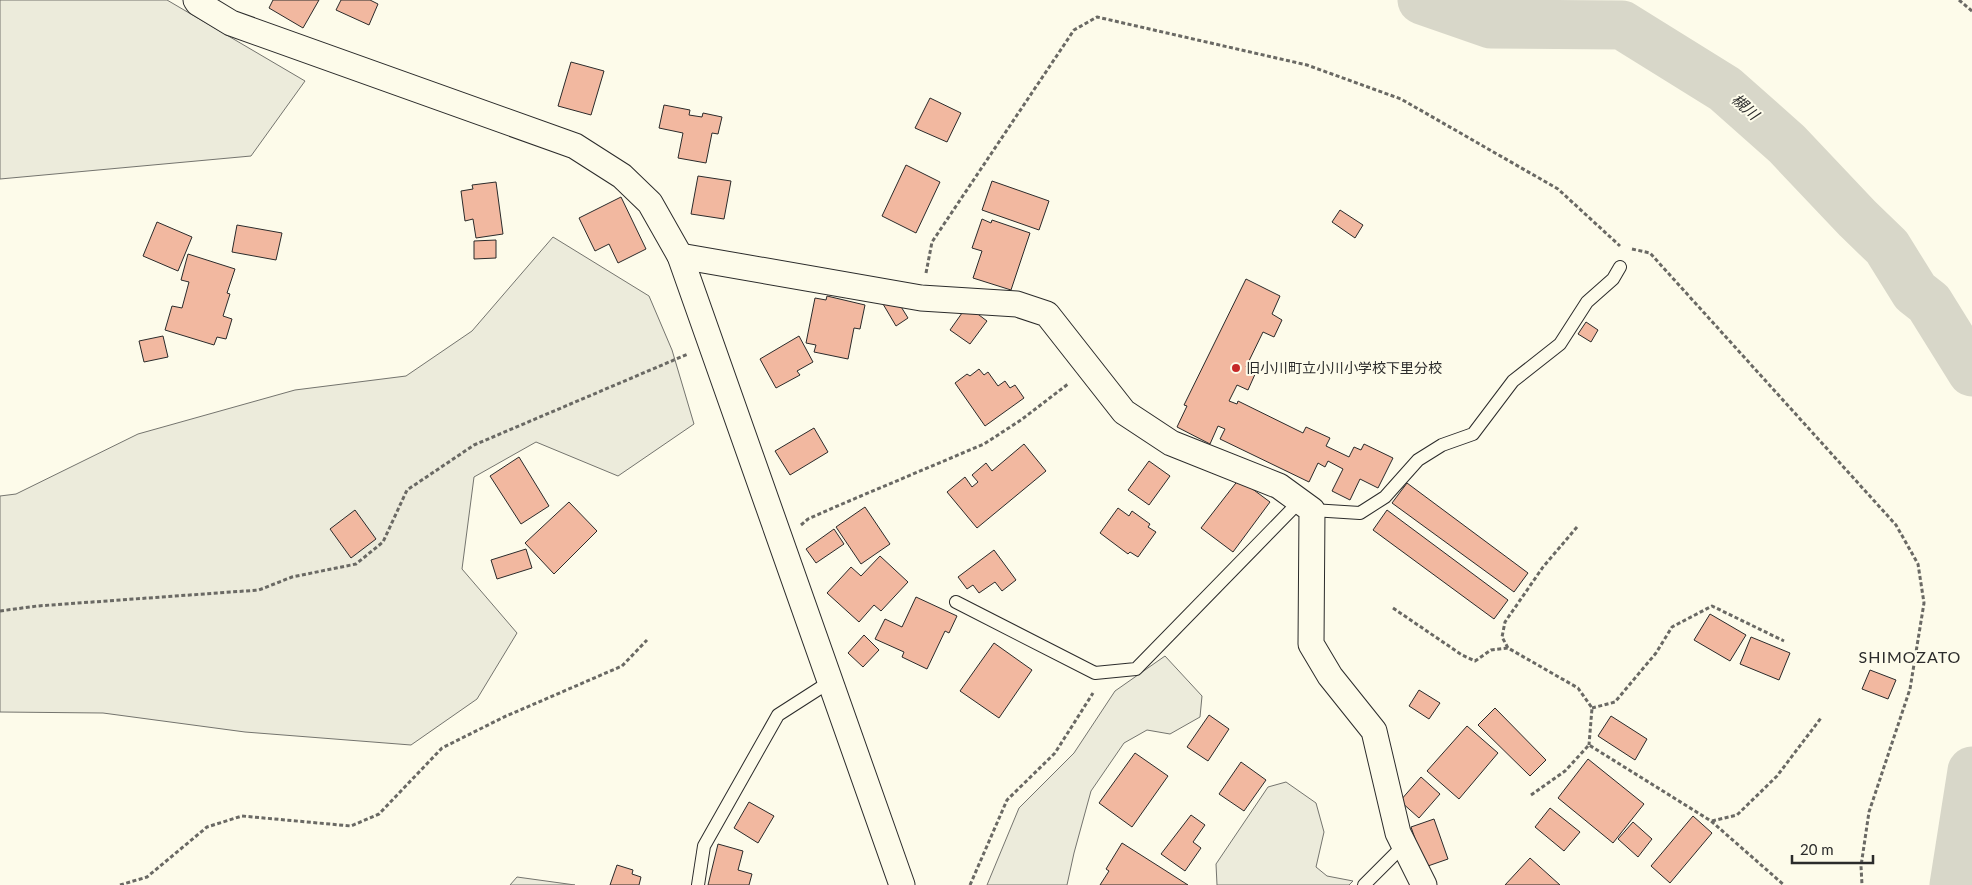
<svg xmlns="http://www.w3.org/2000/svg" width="1972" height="885" font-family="Lato,'Noto Sans JP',sans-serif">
  <rect width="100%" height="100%" fill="#fdfbea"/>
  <!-- green -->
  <g fill="#ecebdb" stroke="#74746e">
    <path d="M 0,0 L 167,0 L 305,81 L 251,156 L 0,179 Z"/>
    <path d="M 553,237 L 649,296 L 672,350 L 694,424 L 618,476 L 536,442 L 474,477 L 462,569 L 517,633 L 477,699 L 411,745 L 245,732 L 103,713 L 0,712 L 0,496 L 16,494 L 138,434 L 295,390 L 406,376 L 472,331 Z"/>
    <path d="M 1165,656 L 1202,696 L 1200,717 L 1170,734 L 1147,730 L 1124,743 L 1091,791 L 1074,853 L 1067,885 L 987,885 L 1019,808 L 1074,753 L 1115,691 Z"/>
    <path d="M 1286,782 L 1316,803 L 1324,832 L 1316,867 L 1327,876 L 1353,881 L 1349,885 L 1217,885 L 1216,864 L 1268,787 Z"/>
    <path d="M 517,877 L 575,885 L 510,885 Z"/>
  </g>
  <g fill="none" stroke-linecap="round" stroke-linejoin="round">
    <!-- river -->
    <g stroke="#d8d7c9" stroke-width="49">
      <path d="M 1422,0 L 1491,24 L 1622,25 L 1725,89 L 1787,144 L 1857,218 L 1887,247 L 1915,292 L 1929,303 L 1972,372"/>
      <path d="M 1954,885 L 1972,771"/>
    </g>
  </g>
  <!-- building -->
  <g fill="#f2b8a0" stroke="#2b2b2b">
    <path d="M 273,0 L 319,0 L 303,28 L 269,8 Z"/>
    <path d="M 341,0 L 370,0 L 378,4 L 369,25 L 336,10 Z"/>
    <path d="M 571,62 L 604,71 L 591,115 L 558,106 Z"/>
    <path d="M 930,98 L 961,113 L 947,142 L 915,128 Z"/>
    <path d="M 664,105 L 690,110 L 689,115 L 702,117 L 703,113 L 722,117 L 718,134 L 712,133 L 706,163 L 678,158 L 683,133 L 659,128 Z"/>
    <path d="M 906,165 L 940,182 L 916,233 L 882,216 Z"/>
    <path d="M 698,176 L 731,181 L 724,219 L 691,214 Z"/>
    <path d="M 992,181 L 1049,201 L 1039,230 L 982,210 Z"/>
    <path d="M 496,182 L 503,234 L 476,238 L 473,219 L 465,221 L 461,191 L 473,189 L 472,185 Z"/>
    <path d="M 621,197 L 646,249 L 618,263 L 609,244 L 595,251 L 579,218 Z"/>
    <path d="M 1340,210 L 1363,225 L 1355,238 L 1332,222 Z"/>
    <path d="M 982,219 L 991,223 L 992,220 L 1030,233 L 1011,290 L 973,278 L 982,251 L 972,248 Z"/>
    <path d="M 157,222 L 192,237 L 178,271 L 143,256 Z"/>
    <path d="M 237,225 L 282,233 L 276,260 L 232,252 Z"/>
    <path d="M 496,240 L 496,258 L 474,259 L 474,241 Z"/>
    <path d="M 188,254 L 235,269 L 227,293 L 230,294 L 223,316 L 232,319 L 226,339 L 217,337 L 214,345 L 165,330 L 172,306 L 182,308 L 189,282 L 181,280 Z"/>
    <path d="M 1246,279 L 1280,296 L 1272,314 L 1282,320 L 1274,337 L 1263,332 L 1246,367 L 1256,372 L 1248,390 L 1237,385 L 1229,401 L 1237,404 L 1238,401 L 1303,433 L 1306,427 L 1330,438 L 1326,446 L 1349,457 L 1354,447 L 1361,450 L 1364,444 L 1393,458 L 1378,488 L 1360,479 L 1350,500 L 1332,491 L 1343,469 L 1328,461 L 1325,467 L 1318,463 L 1309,482 L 1220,439 L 1225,429 L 1218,426 L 1210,444 L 1177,427 L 1187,406 L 1184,405 Z"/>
    <path d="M 827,296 L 865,305 L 860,329 L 854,328 L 848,359 L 814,352 L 816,345 L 806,343 L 815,298 L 826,300 Z"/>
    <path d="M 895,297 L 908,318 L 896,326 L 883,304 Z"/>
    <path d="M 967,306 L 987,321 L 970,344 L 950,330 Z"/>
    <path d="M 1586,322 L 1598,330 L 1591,342 L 1578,334 Z"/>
    <path d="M 163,336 L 168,357 L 144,362 L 139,341 Z"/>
    <path d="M 799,336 L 813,362 L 797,371 L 800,375 L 776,388 L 760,359 Z"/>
    <path d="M 979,369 L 984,375 L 988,372 L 998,386 L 1005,381 L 1010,388 L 1015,385 L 1024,398 L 985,426 L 955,383 L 967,374 L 970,376 Z"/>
    <path d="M 814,428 L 828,452 L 790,475 L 775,451 Z"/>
    <path d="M 1024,444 L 1046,471 L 977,528 L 947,492 L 965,477 L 972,487 L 978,482 L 972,475 L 986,463 L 992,471 Z"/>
    <path d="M 519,457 L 549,506 L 521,524 L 490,476 Z"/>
    <path d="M 1149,461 L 1170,476 L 1149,505 L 1128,490 Z"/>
    <path d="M 1239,479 L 1270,502 L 1233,552 L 1201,528 Z"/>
    <path d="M 1407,483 L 1528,573 L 1514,592 L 1392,503 Z"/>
    <path d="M 569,502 L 597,531 L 554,574 L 525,543 Z"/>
    <path d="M 865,507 L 890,544 L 861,564 L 836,527 Z"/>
    <path d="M 1118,508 L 1129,516 L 1132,511 L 1150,524 L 1148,527 L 1156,532 L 1138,557 L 1130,552 L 1128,554 L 1100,533 Z"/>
    <path d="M 355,510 L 376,539 L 351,558 L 330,529 Z"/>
    <path d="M 1387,510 L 1508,600 L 1494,619 L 1373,530 Z"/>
    <path d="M 834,529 L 844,544 L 816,563 L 806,549 Z"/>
    <path d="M 526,549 L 532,568 L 497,579 L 491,560 Z"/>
    <path d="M 994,550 L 1016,580 L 1002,591 L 995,582 L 979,593 L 973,585 L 967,589 L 958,577 Z"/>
    <path d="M 880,556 L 908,582 L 881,611 L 874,605 L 859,622 L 827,593 L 851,567 L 861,576 Z"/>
    <path d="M 916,597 L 957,616 L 949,633 L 945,631 L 927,669 L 902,657 L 904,652 L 875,639 L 885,619 L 902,627 Z"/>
    <path d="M 1710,614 L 1746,635 L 1730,661 L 1694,640 Z"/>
    <path d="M 864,635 L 879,650 L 863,667 L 848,653 Z"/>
    <path d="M 1751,637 L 1790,653 L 1779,680 L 1740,664 Z"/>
    <path d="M 994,643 L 1032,670 L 999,718 L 960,691 Z"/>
    <path d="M 1870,670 L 1896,680 L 1888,699 L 1862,689 Z"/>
    <path d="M 1419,690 L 1440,703 L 1429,719 L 1409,706 Z"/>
    <path d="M 1495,708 L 1546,760 L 1530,776 L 1478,725 Z"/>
    <path d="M 1209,715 L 1229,729 L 1208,761 L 1187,747 Z"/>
    <path d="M 1611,716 L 1647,739 L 1635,760 L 1598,736 Z"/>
    <path d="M 1467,726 L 1498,753 L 1459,799 L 1427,771 Z"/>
    <path d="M 1135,753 L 1168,776 L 1132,827 L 1099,803 Z"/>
    <path d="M 1588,759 L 1644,804 L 1613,843 L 1558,798 Z"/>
    <path d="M 1241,762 L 1266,780 L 1244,811 L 1219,794 Z"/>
    <path d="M 1421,777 L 1440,794 L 1419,818 L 1400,801 Z"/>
    <path d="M 749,802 L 774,816 L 758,843 L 734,828 Z"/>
    <path d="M 1550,808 L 1580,832 L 1564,851 L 1535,827 Z"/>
    <path d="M 1191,815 L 1205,825 L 1193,842 L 1201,848 L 1185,871 L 1161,854 Z"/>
    <path d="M 1693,816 L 1712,833 L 1670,883 L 1651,866 Z"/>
    <path d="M 1434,819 L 1448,859 L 1425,867 L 1411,827 Z"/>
    <path d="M 1633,822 L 1652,839 L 1638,857 L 1618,839 Z"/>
    <path d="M 1122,843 L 1163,869 L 1188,885 L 1100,885 L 1109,871 L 1106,869 Z"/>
    <path d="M 718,844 L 743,851 L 738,870 L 752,874 L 749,885 L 708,885 Z"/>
    <path d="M 1530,858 L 1560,885 L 1505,885 Z"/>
    <path d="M 617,865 L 633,870 L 632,874 L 641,877 L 639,885 L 610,885 Z"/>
  </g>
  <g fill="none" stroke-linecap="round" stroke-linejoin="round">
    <defs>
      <g id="lane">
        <path d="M 1312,510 L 1360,513 L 1385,497 L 1418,460 L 1442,445 L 1473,434 L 1513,381 L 1560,344 L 1587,302 L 1613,279 L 1620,267"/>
        <path d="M 956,602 L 1095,673 L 1136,669 L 1300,501"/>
        <path d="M 698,885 L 704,846 L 778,715 L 831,681"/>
        <path d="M 1364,885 L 1404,845"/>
      </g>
      <g id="street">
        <path d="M 196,0 L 198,3 L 231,23 L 575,146 L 622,176 L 650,203 L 680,256 L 902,885"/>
        <path d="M 680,256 L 921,298 L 1017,304 L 1047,314 L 1124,412 L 1171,443 L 1279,486 L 1312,510 L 1311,644 L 1330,676 L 1374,731 L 1398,833 L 1424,885"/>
      </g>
    </defs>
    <!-- lane casing -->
    <use href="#lane" stroke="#2b2b2b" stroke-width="14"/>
    <!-- street casing -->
    <use href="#street" stroke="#2b2b2b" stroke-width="27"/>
    <!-- path -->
    <g stroke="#6a6964" stroke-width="3" stroke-dasharray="4 2.5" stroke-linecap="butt">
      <path d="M 1959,0 L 1972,11"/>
      <path d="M 1632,249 L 1650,253 L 1896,525 L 1918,564 L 1924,603 L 1910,689 L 1869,812 L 1861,866 L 1862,885"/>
      <path d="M 926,273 L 932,242 L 1074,30 L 1097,17 L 1307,65 L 1401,99 L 1558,189 L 1620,246"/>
      <path d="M 801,525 L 808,519 L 842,504 L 984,444 L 1021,420 L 1068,384"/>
      <path d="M 1577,527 L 1543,567 L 1505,622 L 1502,637 L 1508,648 L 1578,688 L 1592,708 L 1589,745"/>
      <path d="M 1393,608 L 1462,655 L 1475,661 L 1491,650 L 1508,648"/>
      <path d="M 0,611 L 37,606 L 259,590 L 292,577 L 356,564 L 383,542 L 407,490 L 474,445 L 688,354"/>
      <path d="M 1592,708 L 1615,702 L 1656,653 L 1672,627 L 1712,606 L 1784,641"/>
      <path d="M 1531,795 L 1565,771 L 1589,745 L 1711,821 L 1784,885"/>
      <path d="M 1712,821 L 1737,815 L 1777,776 L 1821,718"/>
      <path d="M 120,885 L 147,877 L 207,827 L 242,816 L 351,826 L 379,814 L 442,748 L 504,717 L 622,666 L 647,640"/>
      <path d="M 970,885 L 1007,800 L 1055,753 L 1093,693"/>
    </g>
    <!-- lane -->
    <use href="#lane" stroke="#fdfbea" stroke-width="12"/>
    <!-- street -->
    <use href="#street" stroke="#fdfbea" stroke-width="25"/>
  </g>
  <!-- markers -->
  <circle fill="#c62828" stroke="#fdfbea" stroke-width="2" cx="1236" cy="368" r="5"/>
  <g text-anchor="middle" stroke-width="4" stroke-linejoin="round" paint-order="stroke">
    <!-- poi labels -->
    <g font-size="14" fill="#2b2b2b" stroke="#fdfbea" text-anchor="start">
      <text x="1246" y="373">旧小川町立小川小学校下里分校</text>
    </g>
    <!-- water labels -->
    <g font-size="15" font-style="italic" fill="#2b2b2b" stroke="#fdfbea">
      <text transform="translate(1745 107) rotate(42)" y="5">槻川</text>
    </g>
    <!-- quarter labels -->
    <g font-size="16" letter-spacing="1" fill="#2b2b2b" stroke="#fdfbea">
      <text x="1910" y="663">SHIMOZATO</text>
    </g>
  </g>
  <!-- scale -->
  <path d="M1792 855v8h81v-8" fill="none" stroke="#2b2b2b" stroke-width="2.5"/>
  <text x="1800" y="855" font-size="15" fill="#2b2b2b" stroke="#fdfbea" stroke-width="4" paint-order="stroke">20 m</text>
</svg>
